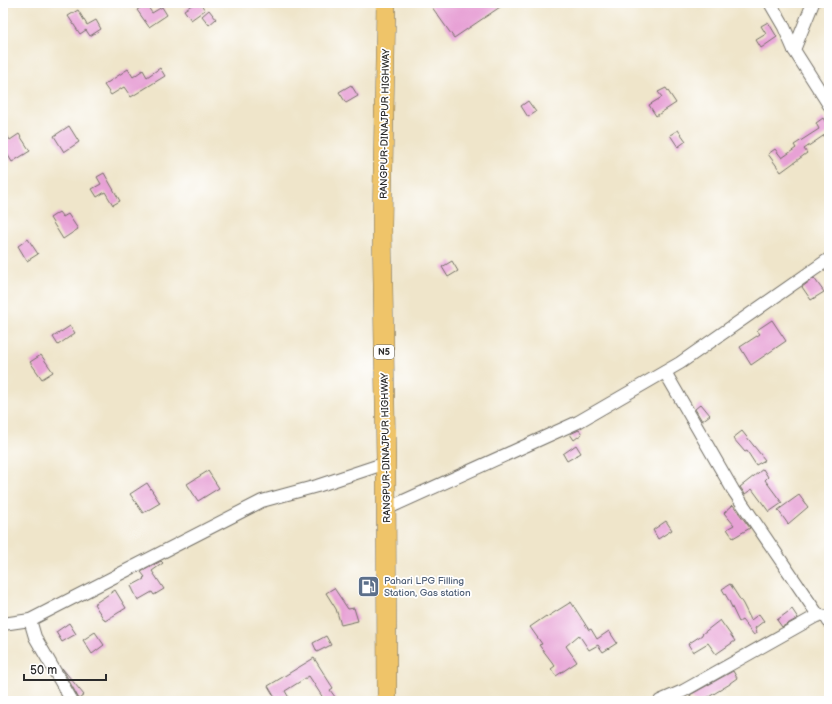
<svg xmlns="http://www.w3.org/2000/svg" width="832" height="704" font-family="'Balsamiq Sans',sans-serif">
  <rect width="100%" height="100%" fill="#fff"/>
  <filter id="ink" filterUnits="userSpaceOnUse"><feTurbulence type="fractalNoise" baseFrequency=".025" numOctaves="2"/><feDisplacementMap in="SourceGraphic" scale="8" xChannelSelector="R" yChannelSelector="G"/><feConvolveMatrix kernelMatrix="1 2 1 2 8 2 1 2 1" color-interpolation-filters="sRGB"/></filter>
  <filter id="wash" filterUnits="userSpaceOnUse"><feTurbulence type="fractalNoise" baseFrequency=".012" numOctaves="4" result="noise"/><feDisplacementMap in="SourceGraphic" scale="16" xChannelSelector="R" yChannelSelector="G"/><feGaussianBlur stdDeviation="0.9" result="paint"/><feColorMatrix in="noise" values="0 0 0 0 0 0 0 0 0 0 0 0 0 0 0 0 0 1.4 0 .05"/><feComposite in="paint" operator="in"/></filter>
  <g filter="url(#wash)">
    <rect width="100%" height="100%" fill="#efe5ca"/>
    <g id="blocks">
      <!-- building -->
      <g fill="#e7a1d5">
        <path d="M 195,3 L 200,3 L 205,10 L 191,20 L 184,10 Z"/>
        <path d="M 429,3 L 506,3 L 454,38 Z"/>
        <path d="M 146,4 L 152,13 L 162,7 L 167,15 L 149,27 L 137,10 Z"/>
        <path d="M 78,10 L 87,25 L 96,20 L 101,29 L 90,36 L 86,30 L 80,34 L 68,16 Z"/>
        <path d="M 209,10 L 216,19 L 209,25 L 202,16 Z"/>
        <path d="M 768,22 L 777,37 L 761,48 L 756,40 L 766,34 L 761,26 Z"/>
        <path d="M 160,68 L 165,76 L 131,97 L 124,87 L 111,95 L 104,85 L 128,69 L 133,77 L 143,70 L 147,77 Z"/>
        <path d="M 351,85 L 358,96 L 346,103 L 339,92 Z"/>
        <path d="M 666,88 L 676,103 L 656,116 L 649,105 L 662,97 L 658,92 Z"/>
        <path d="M 528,101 L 536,112 L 528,117 L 521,106 Z"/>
        <path d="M 823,118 L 829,128 L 829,132 L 804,149 L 807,153 L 781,172 L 768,154 L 775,149 L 782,158 L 796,148 L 794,145 L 819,129 L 816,123 Z"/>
        <path d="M 69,126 L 79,142 L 64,152 L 54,136 Z"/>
        <path d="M 3,129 L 10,140 L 19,134 L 30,151 L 12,162 L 3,147 Z"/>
        <path d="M 678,130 L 686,141 L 678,147 L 670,135 Z"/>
        <path d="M 104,173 L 120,201 L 113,205 L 105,192 L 97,197 L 92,189 L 101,184 L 97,177 Z"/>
        <path d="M 59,212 L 63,217 L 68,214 L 78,229 L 63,239 L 50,218 Z"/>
        <path d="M 28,239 L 38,254 L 27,261 L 18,246 Z"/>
        <path d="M 452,261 L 458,271 L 448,277 L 442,267 Z"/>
        <path d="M 814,278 L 824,292 L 811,300 L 802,287 Z"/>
        <path d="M 772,320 L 786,341 L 751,365 L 740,347 L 760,334 L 757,330 Z"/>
        <path d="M 70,326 L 75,333 L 58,345 L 53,337 Z"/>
        <path d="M 41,355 L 53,372 L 42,379 L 30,362 Z"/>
        <path d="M 701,404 L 710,415 L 702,421 L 695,409 Z"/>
        <path d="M 579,430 L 582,434 L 574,440 L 570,434 Z"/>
        <path d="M 742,431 L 765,460 L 756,465 L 747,451 L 745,452 L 733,438 Z"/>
        <path d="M 576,445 L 581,453 L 567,461 L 563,454 Z"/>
        <path d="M 763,469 L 768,477 L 765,480 L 782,503 L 769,512 L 752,489 L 745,494 L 740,487 Z"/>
        <path d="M 208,471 L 219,488 L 198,501 L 187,484 Z"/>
        <path d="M 147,483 L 160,503 L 143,513 L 130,494 Z"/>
        <path d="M 799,495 L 808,507 L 788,524 L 778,510 Z"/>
        <path d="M 733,505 L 750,528 L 733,538 L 727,529 L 734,525 L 724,513 Z"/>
        <path d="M 666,521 L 672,530 L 658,539 L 653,530 Z"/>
        <path d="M 161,561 L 163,563 L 152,571 L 164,589 L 154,595 L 152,592 L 138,600 L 131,586 L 144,579 L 143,578 L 145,577 L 141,572 Z"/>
        <path d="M 730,584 L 743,604 L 751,620 L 759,614 L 764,621 L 755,628 L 757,633 L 754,635 L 742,620 L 739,622 L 728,599 L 722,589 Z"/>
        <path d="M 334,588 L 348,609 L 354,608 L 358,621 L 341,625 L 336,609 L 326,593 Z"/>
        <path d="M 115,590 L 126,608 L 105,621 L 94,604 Z"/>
        <path d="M 571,602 L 589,630 L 591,629 L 597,639 L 609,631 L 617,643 L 603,652 L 598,645 L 589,650 L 579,635 L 566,646 L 577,662 L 556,676 L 551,669 L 555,666 L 539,645 L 542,644 L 530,627 L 546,616 L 547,617 Z"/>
        <path d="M 792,609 L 798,618 L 782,627 L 777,620 Z"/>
        <path d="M 720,620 L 735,641 L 716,654 L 708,643 L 693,652 L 688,644 L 702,635 L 702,634 Z"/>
        <path d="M 69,623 L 76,634 L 62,642 L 56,632 Z"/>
        <path d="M 95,632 L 104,645 L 92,654 L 83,640 Z"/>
        <path d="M 326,636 L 331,645 L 317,652 L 313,643 Z"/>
        <path d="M 314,658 L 333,688 L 330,690 L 338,701 L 325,701 L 309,676 L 285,691 L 291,701 L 277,701 L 268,686 Z"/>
        <path d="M 62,668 L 84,695 L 79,699 Z"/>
        <path d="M 733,671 L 737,678 L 730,683 L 730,684 L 702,701 L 693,701 L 690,695 Z"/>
      </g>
    </g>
  </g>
  <g filter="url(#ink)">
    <use href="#blocks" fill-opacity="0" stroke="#706c63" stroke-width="1"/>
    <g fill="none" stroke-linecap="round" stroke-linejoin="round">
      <defs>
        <g id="minor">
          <path d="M 770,3 L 784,27 L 794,50"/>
          <path d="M 813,3 L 794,50 L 829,105"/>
          <path d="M 665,372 L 733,490 L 818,615 L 826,617 L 829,622"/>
          <path d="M 386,509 L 578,422 L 680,363 L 829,259"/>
          <path d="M 30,620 L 35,637 L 72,701"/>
          <path d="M 3,624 L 30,620 L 262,501 L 317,486 L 386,463"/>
          <path d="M 660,701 L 683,691 L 818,615"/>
        </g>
        <path id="trunk" d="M 386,3 L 382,226 L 386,463 L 387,701"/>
      </defs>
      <!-- minor casing -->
      <use href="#minor" stroke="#706c63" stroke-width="14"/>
      <!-- trunk casing -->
      <use href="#trunk" stroke="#706c63" stroke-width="20"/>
      <!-- minor -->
      <use href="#minor" stroke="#fff" stroke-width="12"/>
      <!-- trunk -->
      <use href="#trunk" stroke="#efc469" stroke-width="19"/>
    </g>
  </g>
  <!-- icons -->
  <defs>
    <symbol id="fuel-square" viewBox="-11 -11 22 22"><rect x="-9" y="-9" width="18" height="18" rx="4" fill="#5c6f8a" stroke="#fff"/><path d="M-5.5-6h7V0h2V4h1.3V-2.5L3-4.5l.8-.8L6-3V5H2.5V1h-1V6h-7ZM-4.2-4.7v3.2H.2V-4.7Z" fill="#fff"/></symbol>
  </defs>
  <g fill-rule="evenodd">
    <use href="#fuel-square" x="356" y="574" width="25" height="25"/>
  </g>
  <g text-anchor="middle" stroke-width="3.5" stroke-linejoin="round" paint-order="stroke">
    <!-- shield labels -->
    <rect fill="#fff" stroke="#6b6b6b" stroke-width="1" x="374" y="345" width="20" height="14" rx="3"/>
    <g font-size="9" font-weight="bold" fill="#2b2b2b">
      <text x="384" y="355">N5</text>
    </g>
    <!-- street labels -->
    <g font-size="10" fill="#2b2b2b" stroke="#fff">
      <text transform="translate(384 124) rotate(-89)" y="4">RANGPUR-DINAJPUR HIGHWAY</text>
      <text transform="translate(385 448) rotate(-91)" y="4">RANGPUR-DINAJPUR HIGHWAY</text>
    </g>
    <!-- service labels -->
    <g font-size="10" fill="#4e5e75" stroke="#fff" text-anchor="start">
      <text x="384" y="584">Pahari LPG Filling<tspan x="384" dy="12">Station, Gas station</tspan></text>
    </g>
  </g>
  <!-- margin -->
  <rect width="832" height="704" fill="none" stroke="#fff" stroke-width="16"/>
  <!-- scale -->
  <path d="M24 674v6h82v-6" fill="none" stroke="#2b2b2b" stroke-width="2"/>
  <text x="30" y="674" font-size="12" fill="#2b2b2b" stroke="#ffffff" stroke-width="3" paint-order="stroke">50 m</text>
</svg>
